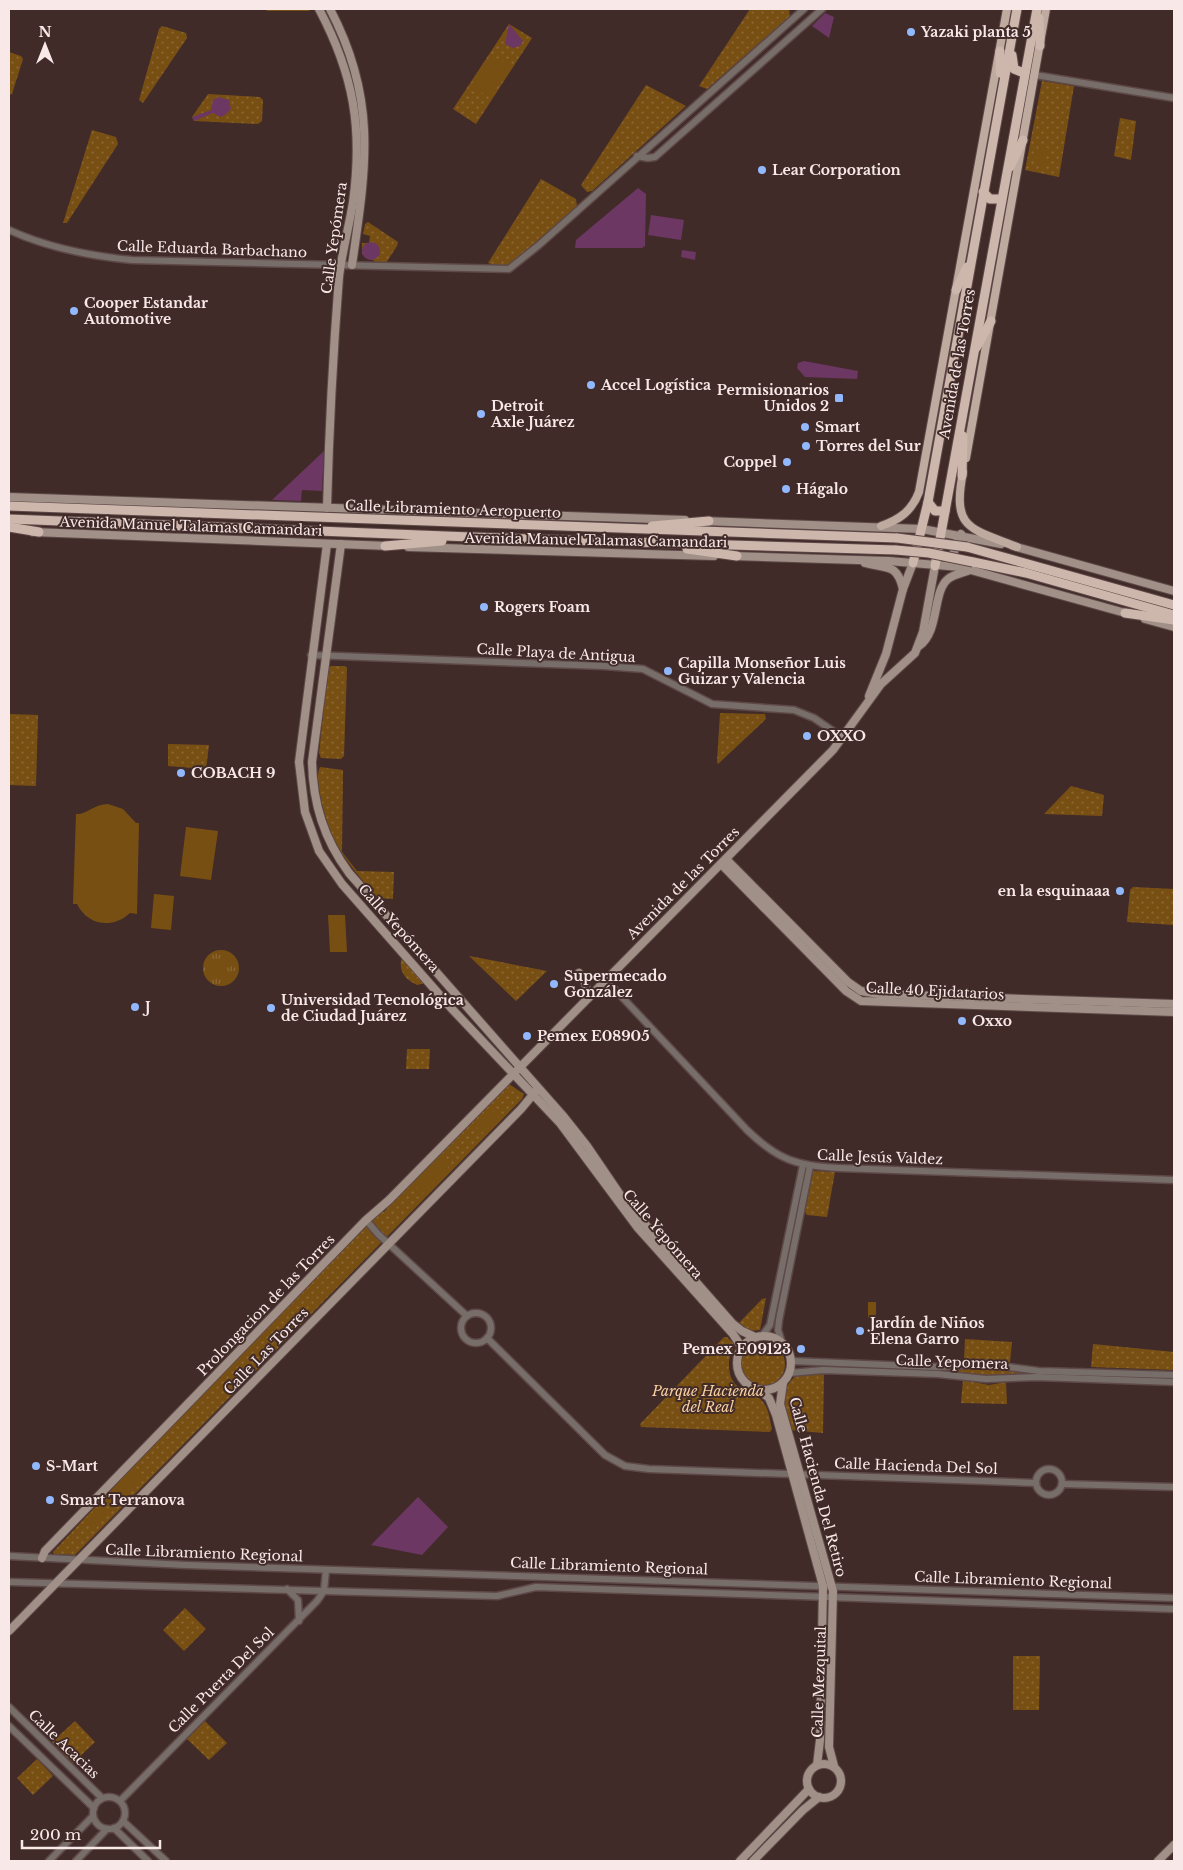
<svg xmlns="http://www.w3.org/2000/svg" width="1183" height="1870" font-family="'Libre Baskerville',serif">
  <defs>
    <pattern id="grass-tufts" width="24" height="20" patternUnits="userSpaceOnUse" patternTransform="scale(1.25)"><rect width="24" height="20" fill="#784f13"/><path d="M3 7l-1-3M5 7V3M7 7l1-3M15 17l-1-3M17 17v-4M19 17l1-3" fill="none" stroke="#8c6835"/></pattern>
    <pattern id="park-dots" width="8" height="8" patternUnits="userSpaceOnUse" patternTransform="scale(1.25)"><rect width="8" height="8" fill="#784f13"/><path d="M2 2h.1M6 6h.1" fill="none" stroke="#8c6835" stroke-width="1.8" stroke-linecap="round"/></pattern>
  </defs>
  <rect width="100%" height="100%" fill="#412b29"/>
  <!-- grass -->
  <circle fill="url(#grass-tufts)" cx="221" cy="968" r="18"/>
  <!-- park -->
  <g fill="url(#park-dots)">
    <path d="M 265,9 L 311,9 L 309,11 L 267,11 Z"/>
    <path d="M 750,9 L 789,9 L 790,16 L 707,89 L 699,86 Z"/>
    <path d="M 509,24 L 532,38 L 476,124 L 453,109 Z"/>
    <path d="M 162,26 L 186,33 L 187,38 L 143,103 L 139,100 L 159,29 Z"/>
    <path d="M 9,52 L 21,56 L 23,59 L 12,94 L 9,95 Z"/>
    <path d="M 1042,81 L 1074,86 L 1059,177 L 1025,170 Z"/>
    <path d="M 646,85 L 686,106 L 592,191 L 587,192 L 581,185 Z"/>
    <path d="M 208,94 L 260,97 L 263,100 L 262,121 L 258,124 L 194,121 L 192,117 Z"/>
    <path d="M 1120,118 L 1136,121 L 1131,160 L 1114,156 Z"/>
    <path d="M 92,130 L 116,137 L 118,144 L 67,223 L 63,223 Z"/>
    <path d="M 541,179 L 576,199 L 577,206 L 505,269 L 488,263 Z"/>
    <path d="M 368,222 L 398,242 L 397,246 L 386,263 L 378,263 L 362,254 L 362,243 L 369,243 L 370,236 L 363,234 L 365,224 Z"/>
    <path d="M 331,666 L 345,666 L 347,668 L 344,756 L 341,759 L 321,758 L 319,753 L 328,668 Z"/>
    <path d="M 720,713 L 762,714 L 765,714 L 766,719 L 718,764 L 717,762 Z"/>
    <path d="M 9,714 L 38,715 L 36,786 L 9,785 Z"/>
    <path d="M 168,744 L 209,745 L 206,769 L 168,766 Z"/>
    <path d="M 320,767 L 343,770 L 342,852 L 357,871 L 394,872 L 393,899 L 378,898 C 347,863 329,842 320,794 C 319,787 316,774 320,767 Z"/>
    <path d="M 1071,786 L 1104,795 L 1102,816 L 1044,814 Z"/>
    <path d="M 1133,887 L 1174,889 L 1174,925 L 1127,922 L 1130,890 Z"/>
    <path d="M 402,956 L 426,983 L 417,985 C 404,979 398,970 402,956 Z"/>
    <path d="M 469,956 L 480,958 L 547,971 L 516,1001 Z"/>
    <path d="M 407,1049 L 430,1049 L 429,1069 L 406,1069 Z"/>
    <path d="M 509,1084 L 524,1094 L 522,1099 L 75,1555 L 54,1554 L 53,1552 L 332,1254 L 381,1210 L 384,1212 L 410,1181 Z"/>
    <path d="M 813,1171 L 835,1172 L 827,1217 L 807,1215 L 805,1212 Z"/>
    <path d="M 766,1298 L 760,1330 L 748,1331 L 738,1324 L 762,1299 Z"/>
    <path d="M 724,1337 L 727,1337 L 734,1344 C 733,1351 729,1356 729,1363 C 728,1394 752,1388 763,1402 C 769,1409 770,1421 772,1429 L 770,1432 L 641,1427 L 640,1424 Z"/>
    <path d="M 965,1339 L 1012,1342 L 1010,1362 L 1007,1364 L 996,1361 L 964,1360 Z"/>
    <circle cx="763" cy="1364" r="22"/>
    <path d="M 1093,1344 L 1174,1352 L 1174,1370 L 1091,1367 Z"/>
    <path d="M 982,1367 L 1028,1373 L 985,1377 L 944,1371 Z"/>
    <path d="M 801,1373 L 824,1374 L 823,1433 L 790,1430 C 784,1409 777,1386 801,1373 Z"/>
    <path d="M 963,1380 L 989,1385 L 1006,1382 L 1007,1404 L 961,1403 Z"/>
    <path d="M 185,1608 L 206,1629 L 184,1651 L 163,1630 Z"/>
    <path d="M 1013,1656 L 1040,1656 L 1039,1710 L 1013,1710 Z"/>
    <path d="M 75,1721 L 95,1742 L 73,1763 L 52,1742 Z"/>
    <path d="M 205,1721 L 227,1743 L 209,1760 L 187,1739 Z"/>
    <path d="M 37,1759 L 53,1776 L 33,1795 L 17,1778 Z"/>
  </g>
  <!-- pitch -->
  <g fill="#784f13">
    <path d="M 492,55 L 511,67 L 490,98 L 471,85 Z"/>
    <path d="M 1039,146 L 1048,148 L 1044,167 L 1035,165 Z"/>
    <path d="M 108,804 L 123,809 L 136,823 L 139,823 L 137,914 L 130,913 C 113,929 88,926 77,904 L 73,904 L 76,814 C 86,815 94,804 108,804 Z"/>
    <path d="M 186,827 L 218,831 L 211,880 L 180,876 Z"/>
    <path d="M 154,894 L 174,896 L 171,930 L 151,928 Z"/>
    <path d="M 328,915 L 345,915 L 347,952 L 330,952 Z"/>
    <path d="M 489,1108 L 499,1118 L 483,1133 L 473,1124 Z"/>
    <path d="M 440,1156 L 448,1165 L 448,1169 L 422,1194 L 412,1182 Z"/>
    <rect x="868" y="1302" width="8" height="16"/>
    <path d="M 132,1469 L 142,1478 L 142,1480 L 116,1506 L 107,1496 Z"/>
    <path d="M 102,1503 L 111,1512 L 96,1528 L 86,1519 Z"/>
  </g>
  <!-- water -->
  <g fill="#6c3762">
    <path d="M 825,13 L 834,17 L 829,38 L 812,26 Z"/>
    <path d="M 509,24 L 523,41 L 520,46 L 513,48 L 505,44 Z"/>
    <path d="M 218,97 L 229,100 L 231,109 L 225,115 L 220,117 L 213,113 L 194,121 L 192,117 L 211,110 L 213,100 Z"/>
    <path d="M 638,188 L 646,194 L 645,246 L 642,248 L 575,248 L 576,240 Z"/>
    <path d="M 651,215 L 684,220 L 681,240 L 648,235 Z"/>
    <circle cx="371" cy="251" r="9"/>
    <path d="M 682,250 L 696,252 L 695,260 L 681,257 Z"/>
    <path d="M 804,361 L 858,371 L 857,379 L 805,377 L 797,368 L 798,363 Z"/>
    <path d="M 324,451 L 322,491 L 302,490 L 301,501 L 272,500 Z"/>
    <path d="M 418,1497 L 448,1527 L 422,1555 L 371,1545 Z"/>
  </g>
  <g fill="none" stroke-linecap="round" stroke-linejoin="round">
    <defs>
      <g id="tertiary">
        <path d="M 1035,75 L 1174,98"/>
        <path d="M 637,156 L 648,158 L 655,157 L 822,9"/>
        <path d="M 9,230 C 48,248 90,256 132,260 L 509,269 L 539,245 L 804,9"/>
        <path d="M 311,655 L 604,666 L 643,669 L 712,704 L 794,710 L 814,718 L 843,738"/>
        <path d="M 606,980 L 747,1130 C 778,1160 797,1166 839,1168 L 1174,1180"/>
        <path d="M 366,1220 L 378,1234 L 467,1316"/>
        <circle cx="476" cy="1328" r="15"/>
        <path d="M 762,1336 L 770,1325 L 803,1165"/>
        <path d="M 487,1338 L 605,1455 L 625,1466 L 649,1469 L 1036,1483"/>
        <path d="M 782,1343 L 778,1330 L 779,1320 L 810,1166"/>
        <path d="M 792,1361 L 937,1367 L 985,1364 L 1039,1371 L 1174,1375"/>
        <path d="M 790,1373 L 823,1370 L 938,1374 L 986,1379 L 1037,1377 L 1174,1382"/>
        <circle cx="1049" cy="1482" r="13"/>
        <path d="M 1062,1484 L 1174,1487"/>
        <path d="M 9,1556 L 186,1565 L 1174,1598"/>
        <path d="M 9,1582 L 497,1596 L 536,1587 L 1174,1609"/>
        <path d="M 287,1589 L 298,1600 L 299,1621"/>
        <path d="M 9,1707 L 102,1798"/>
        <path d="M 9,1726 L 94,1808"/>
        <circle cx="109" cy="1813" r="16"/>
        <path d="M 120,1801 L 317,1601 L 324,1591 L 326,1570"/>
        <path d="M 123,1821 L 166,1861"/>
        <path d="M 114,1828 L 148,1861"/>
        <path d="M 49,1861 L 93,1816"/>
        <path d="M 76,1861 L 107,1829"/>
      </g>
      <g id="secondary">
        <path d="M 319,9 C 354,75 363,129 353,202 C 349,227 342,252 339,277 C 333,354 329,430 327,508"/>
        <path d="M 330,9 C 378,100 366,168 352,265"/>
        <path d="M 9,497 L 685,520"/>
        <path d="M 704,521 L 922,529 L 1001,544"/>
        <path d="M 33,532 L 389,546"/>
        <path d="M 327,544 L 299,762 L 305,812 L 319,851 L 342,884 L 452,1009 L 560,1123 L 638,1228 L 733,1334 L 742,1348"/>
        <path d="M 341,544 L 312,762 C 313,804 324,839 349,873 L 564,1117 L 587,1146 L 623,1199 L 732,1323 L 742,1331 L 755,1337"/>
        <path d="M 1013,546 L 1174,591"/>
        <path d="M 408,547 L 714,556"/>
        <path d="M 733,556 L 889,561 L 960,567 L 1129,614"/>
        <path d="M 954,562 L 954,548 L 961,534"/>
        <path d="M 865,563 C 887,569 897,563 903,589"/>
        <path d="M 1145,619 L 1174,627"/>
        <path d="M 919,646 C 940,631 932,592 948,579 C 954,574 963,573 970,570"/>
        <path d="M 869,696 L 886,654 L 903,589 L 913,563"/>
        <path d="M 726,859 L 848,982 L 861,991 L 879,994 L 1174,1004"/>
        <path d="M 721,864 L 846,991 L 861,1001 L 1174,1012"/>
        <path d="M 579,973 L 585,982 L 588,998"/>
        <circle cx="764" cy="1363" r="27"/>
        <path d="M 783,1383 L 780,1404 L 833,1591 L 829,1747 L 834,1766"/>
        <path d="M 759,1390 L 769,1398 L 776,1415 L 823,1586 L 820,1740 L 817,1765"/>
        <path d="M 42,1558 L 45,1551 L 366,1220 L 389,1200 L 833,750 L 881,684 L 915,653 L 923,632 L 935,566"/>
        <path d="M 9,1631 L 521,1109 L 536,1091"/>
        <circle cx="824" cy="1781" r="17"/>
        <path d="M 740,1861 L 809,1789"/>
        <path d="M 753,1861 L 803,1810 L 819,1797"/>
        <path d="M 1158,1861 L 1174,1845"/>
      </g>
      <g id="primary">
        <path d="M 966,458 L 1046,9"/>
        <path d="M 963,472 C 952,529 969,528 1017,547"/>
        <path d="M 881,526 C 899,520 912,511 919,492 L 1007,9"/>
      </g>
      <g id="trunk">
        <path d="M 1039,18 L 1040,46"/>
        <path d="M 1000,51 L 1000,73"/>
        <path d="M 1012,55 L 1014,69 L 1024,73"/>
        <path d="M 1010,167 L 1023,140"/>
        <path d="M 983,192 L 990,199 L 1001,199"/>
        <path d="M 956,290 L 967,267"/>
        <path d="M 976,348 L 991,321"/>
        <path d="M 962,476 L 963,436"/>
        <path d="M 928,502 L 935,511 L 945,511"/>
        <path d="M 9,506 L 897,538"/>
        <path d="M 9,519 L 471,537 L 896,550"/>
        <path d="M 652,526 L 709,521"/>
        <path d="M 9,527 L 39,532"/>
        <path d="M 385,546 L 442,541"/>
        <path d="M 967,547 L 1174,605"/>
        <path d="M 687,549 L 737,556"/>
        <path d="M 973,562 L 1026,573 L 1174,615"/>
        <path d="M 913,563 L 928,502 L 1017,9"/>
        <path d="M 935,566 L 1037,9"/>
        <path d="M 1125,613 L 1174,620"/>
      </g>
    </defs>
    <!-- tertiary casing -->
    <use href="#tertiary" stroke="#5e4948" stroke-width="9"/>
    <!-- secondary casing -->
    <use href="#secondary" stroke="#5e4948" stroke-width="10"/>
    <!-- primary casing -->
    <use href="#primary" stroke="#5e4948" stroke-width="10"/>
    <!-- trunk casing -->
    <use href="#trunk" stroke="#5e4948" stroke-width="11"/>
    <!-- tertiary -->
    <use href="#tertiary" stroke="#786e69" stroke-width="6"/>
    <!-- secondary -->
    <use href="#secondary" stroke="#a09088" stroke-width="8"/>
    <!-- primary -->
    <use href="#primary" stroke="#bfaaa0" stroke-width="8"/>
    <!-- trunk -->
    <use href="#trunk" stroke="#cdb6ab" stroke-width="9"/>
    <defs>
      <g id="trunk-bridge">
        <path d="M 897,538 L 967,547"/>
        <path d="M 896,550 L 929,553 L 973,562"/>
      </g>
    </defs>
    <!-- trunk-bridge casing -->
    <use href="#trunk-bridge" stroke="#5e4948" stroke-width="11" stroke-linecap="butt"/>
    <!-- trunk-bridge -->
    <use href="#trunk-bridge" stroke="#cdb6ab" stroke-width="9"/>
  </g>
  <!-- markers -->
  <g fill="#91b8fd" stroke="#412b29" stroke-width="2">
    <circle cx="911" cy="32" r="5"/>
    <circle cx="762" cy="170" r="5"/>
    <circle cx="74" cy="311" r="5"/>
    <circle cx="591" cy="385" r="5"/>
    <rect x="834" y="393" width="10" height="10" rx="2.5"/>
    <circle cx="481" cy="414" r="5"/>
    <circle cx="805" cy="427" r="5"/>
    <circle cx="806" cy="446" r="5"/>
    <circle cx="787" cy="462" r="5"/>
    <circle cx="786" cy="489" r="5"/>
    <circle cx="484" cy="607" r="5"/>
    <circle cx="668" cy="671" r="5"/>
    <circle cx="807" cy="736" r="5"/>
    <circle cx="181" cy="773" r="5"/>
    <circle cx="1120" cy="891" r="5"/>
    <circle cx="554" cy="984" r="5"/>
    <circle cx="135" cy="1007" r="5"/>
    <circle cx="271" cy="1008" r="5"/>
    <circle cx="962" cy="1021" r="5"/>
    <circle cx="527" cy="1036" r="5"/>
    <circle cx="860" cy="1331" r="5"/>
    <circle cx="801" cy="1349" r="5"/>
    <circle cx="36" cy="1466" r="5"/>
    <circle cx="50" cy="1500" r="5"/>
  </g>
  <g text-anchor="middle" stroke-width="4" stroke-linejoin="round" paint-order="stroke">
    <!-- poi labels -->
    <g font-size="14" font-weight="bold" fill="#f8e9e8" stroke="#412b29" text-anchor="start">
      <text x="921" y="37">Yazaki planta 5</text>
      <text x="772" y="175">Lear Corporation</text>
      <text x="84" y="308">Cooper Estandar<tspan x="84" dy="16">Automotive</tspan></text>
      <text x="601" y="390">Accel Logística</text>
      <text x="829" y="395" text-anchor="end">Permisionarios<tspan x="829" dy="16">Unidos 2</tspan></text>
      <text x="491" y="411">Detroit<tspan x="491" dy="16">Axle Juárez</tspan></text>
      <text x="815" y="432">Smart</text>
      <text x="816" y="451">Torres del Sur</text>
      <text x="777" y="467" text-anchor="end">Coppel</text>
      <text x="796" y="494">Hágalo</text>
      <text x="494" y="612">Rogers Foam</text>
      <text x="678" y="668">Capilla Monseñor Luis<tspan x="678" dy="16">Guizar y Valencia</tspan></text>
      <text x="817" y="741">OXXO</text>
      <text x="191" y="778">COBACH 9</text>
      <text x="1110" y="896" text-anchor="end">en la esquinaaa</text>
      <text x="564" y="981">Supermecado<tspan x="564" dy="16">González</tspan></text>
      <text x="281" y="1005">Universidad Tecnológica<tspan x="281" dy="16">de Ciudad Juárez</tspan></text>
      <text x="145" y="1012">J</text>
      <text x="972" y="1026">Oxxo</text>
      <text x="537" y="1041">Pemex E08905</text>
      <text x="870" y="1328">Jardín de Niños<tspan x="870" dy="16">Elena Garro</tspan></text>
      <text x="791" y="1354" text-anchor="end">Pemex E09123</text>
      <text x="46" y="1471">S-Mart</text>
      <text x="60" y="1505">Smart Terranova</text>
    </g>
    <!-- street labels -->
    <g font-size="14" fill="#f8e9e8" stroke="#412b29">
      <text transform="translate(334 238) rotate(-82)" y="5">Calle Yepómera</text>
      <text transform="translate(212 249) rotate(2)" y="5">Calle Eduarda Barbachano</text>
      <text transform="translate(957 364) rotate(-80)" y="5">Avenida de las Torres</text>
      <text transform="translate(453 509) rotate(2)" y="5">Calle Libramiento Aeropuerto</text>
      <text transform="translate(191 526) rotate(2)" y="5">Avenida Manuel Talamas Camandari</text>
      <text transform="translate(596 540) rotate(1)" y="5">Avenida Manuel Talamas Camandari</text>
      <text transform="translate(556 653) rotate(3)" y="5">Calle Playa de Antigua</text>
      <text transform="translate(683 883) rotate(-45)" y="5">Avenida de las Torres</text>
      <text transform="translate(399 928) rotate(48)" y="5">Calle Yepómera</text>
      <text transform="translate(935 991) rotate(3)" y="5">Calle 40 Ejidatarios</text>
      <text transform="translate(880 1157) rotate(2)" y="5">Calle Jesús Valdez</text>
      <text transform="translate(663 1234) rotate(49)" y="5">Calle Yepómera</text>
      <text transform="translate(266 1305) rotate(-46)" y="5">Prolongacion de las Torres</text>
      <text transform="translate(266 1351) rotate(-46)" y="5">Calle Las Torres</text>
      <text transform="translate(952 1362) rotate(2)" y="5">Calle Yepomera</text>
      <text transform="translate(916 1466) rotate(2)" y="5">Calle Hacienda Del Sol</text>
      <text transform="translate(818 1487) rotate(75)" y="5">Calle Hacienda Del Retiro</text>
      <text transform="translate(204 1553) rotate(2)" y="5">Calle Libramiento Regional</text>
      <text transform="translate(609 1566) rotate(2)" y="5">Calle Libramiento Regional</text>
      <text transform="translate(1013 1580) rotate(2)" y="5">Calle Libramiento Regional</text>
      <text transform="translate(221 1680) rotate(-45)" y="5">Calle Puerta Del Sol</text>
      <text transform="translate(819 1682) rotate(-88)" y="5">Calle Mezquital</text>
      <text transform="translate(64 1744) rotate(44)" y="5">Calle Acacias</text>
    </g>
    <!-- park labels -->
    <g font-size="14" font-style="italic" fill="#f8d0a1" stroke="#412b29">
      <text x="708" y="1396">Parque Hacienda<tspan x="708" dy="16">del Real</tspan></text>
    </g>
  </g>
  <!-- border -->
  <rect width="1183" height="1870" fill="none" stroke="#f8e9e8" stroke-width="20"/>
  <!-- north arrow -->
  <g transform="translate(45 45)" stroke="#412b29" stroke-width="4" paint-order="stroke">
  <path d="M0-4L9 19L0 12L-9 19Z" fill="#f8e9e8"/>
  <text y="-8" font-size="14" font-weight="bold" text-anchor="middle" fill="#f8e9e8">N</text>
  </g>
  <!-- scale -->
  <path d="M22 1840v8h138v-8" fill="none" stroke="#f8e9e8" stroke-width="2.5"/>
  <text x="30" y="1840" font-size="15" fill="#f8e9e8" stroke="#412b29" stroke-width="4" paint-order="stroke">200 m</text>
</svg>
